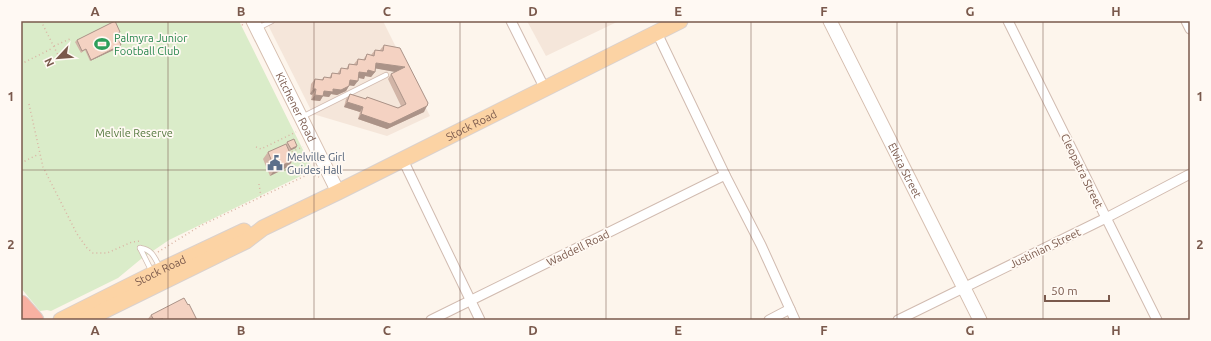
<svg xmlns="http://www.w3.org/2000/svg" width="1211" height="341" font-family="Ubuntu,sans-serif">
  <rect width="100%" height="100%" fill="#fdf5ec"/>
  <!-- residential -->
  <g fill="#f5e6da">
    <path d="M 266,21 L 383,21 L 430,116 L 387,136 L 313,114 Z"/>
    <path d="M 527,21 L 619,21 L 546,56 Z"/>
  </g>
  <!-- green -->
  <path fill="#daecc9" d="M 21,21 L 239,21 L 313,170 L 169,240 L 141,259 L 118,278 L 51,311 L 47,310 L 40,311 L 21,288 Z"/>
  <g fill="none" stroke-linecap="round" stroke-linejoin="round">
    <defs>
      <g id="lane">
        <path d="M 258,28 L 272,21"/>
        <path d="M 302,117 L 386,75"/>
        <path d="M 140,248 C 152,249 155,258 160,268"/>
        <path d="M 140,248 L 152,272"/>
      </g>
      <g id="street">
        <path d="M 511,21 L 545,89"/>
        <path d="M 1008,21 L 1157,320"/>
        <path d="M 1186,21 L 1190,29"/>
        <path d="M 657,33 L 725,175 L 761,245 L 795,320"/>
        <path d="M 403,160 L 480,320"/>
        <path d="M 431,320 L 725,175"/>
        <path d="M 769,320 L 790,309"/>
        <path d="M 898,320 L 1106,218 L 1190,174"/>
      </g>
      <g id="secondary">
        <path id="s1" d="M 253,21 L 338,192"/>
        <path id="s2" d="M 830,21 L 980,320"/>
      </g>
      <g id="primary">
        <path id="s3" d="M 61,320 L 161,270 L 244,231"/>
        <path id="s4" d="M 85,320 L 246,241 L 263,228 L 338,192 L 680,21"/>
      </g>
      <path id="highway" d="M 21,304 L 35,320"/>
    </defs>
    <!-- lane casing -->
    <use href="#lane" stroke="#d1bbb0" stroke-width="6"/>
    <!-- street casing -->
    <use href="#street" stroke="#d1bbb0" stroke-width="11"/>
    <!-- secondary casing -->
    <use href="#secondary" stroke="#d6beaf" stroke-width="15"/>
    <!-- primary casing -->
    <use href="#primary" stroke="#dad1cd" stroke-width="17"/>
    <!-- highway casing -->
    <use href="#highway" stroke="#dad1cd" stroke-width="19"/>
    <!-- path -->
    <g stroke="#dab4a4" stroke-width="1.5" stroke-dasharray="1 3" stroke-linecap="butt">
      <path d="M 41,21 L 60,59"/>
      <path d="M 240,21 L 243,26"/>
      <path d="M 54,46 L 72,38"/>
      <path d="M 21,64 L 53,48"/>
      <path d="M 29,104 L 43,167 L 77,234 L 87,248 L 93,253 L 107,253 L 132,242 L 141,241"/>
      <path d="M 256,147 L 261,149 L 296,132"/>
      <path d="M 288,153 L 303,147"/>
      <path d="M 21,163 L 39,154"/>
      <path d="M 259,184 L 261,197"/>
      <path d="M 158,252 L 200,226 L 307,175 L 311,174 L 319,177"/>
    </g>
    <!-- lane -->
    <use href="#lane" stroke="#fff" stroke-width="4.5"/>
    <!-- street -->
    <use href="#street" stroke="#fff" stroke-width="9"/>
    <!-- secondary -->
    <use href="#secondary" stroke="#fff" stroke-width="13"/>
    <!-- primary -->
    <use href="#primary" stroke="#fcd3a4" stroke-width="15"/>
    <!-- highway -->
    <use href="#highway" stroke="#f8b1a2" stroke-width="17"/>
  </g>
  <!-- wall -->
  <g fill="#d2b5a7">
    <path d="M 120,32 L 119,34 L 116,35 L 121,45 L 120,47 L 90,61 L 85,50 L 81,53 L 75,42 L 77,40 Z"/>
    <path d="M 384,45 L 424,112 L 387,129 L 358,119 L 360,112 L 344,107 L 346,99 L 350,94 L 365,99 L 367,97 L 398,108 L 401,106 L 388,79 L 391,74 L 396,72 L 375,68 L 375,72 L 371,77 L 365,76 L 364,79 L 358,78 L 354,86 L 349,85 L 346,91 L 337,95 L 331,94 L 329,97 L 323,96 L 320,101 L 311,100 L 312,95 L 310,94 L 311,84 L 315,79 L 321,80 L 324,77 L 329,78 L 332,73 L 337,74 L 341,68 L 346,69 L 349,64 L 354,64 L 358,59 L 363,60 L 367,54 L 371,55 L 375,50 L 380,50 Z"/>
    <path d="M 287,142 L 296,148 L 289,151 L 286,144 Z"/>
    <path d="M 268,152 L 293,160 L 288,167 L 270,176 L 263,159 Z"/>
    <path d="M 188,305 L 197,320 L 147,320 L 151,315 Z"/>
  </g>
  <!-- shaded-wall -->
  <g fill="#ab9388">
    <path d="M 121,45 L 120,47 L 90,61 L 91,60 Z"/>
    <path d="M 376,63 L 405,67 L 401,73 L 373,68 Z"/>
    <path d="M 368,70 L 375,72 L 371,77 L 365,76 L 364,79 L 355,77 L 359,72 Z"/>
    <path d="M 350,80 L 358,81 L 354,86 L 347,85 Z"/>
    <path d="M 349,86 L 346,91 L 337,95 L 331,94 L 329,97 L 321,96 L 324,91 Z"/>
    <path d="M 313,89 L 316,89 L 312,95 L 310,94 Z"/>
    <path d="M 315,95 L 323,96 L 320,101 L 311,100 Z"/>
    <path d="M 347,102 L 363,107 L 360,112 L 344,107 Z"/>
    <path d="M 427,106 L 424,112 L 387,129 L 358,119 L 361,114 Z"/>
    <path d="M 297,146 L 296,148 L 289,151 L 291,149 Z"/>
    <path d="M 293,160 L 288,167 L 270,176 L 275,169 Z"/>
  </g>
  <!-- building -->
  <g fill="#f4d2c2" stroke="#ab9388">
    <path d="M 115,21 L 120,32 L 116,34 L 121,45 L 91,60 L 86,49 L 82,51 L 77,40 Z"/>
    <path d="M 384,45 L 400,48 L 428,103 L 427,106 L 390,124 L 361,114 L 363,107 L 347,102 L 350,94 L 366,99 L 367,97 L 398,108 L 406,104 L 391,74 L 405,67 L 376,63 L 375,72 L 368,70 L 367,73 L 359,72 L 358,81 L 350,80 L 349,86 L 341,90 L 333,89 L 333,92 L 324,91 L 323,96 L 315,95 L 316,89 L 313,89 L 315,79 L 323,80 L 324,77 L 331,78 L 332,73 L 340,74 L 341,68 L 348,69 L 349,64 L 357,65 L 358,59 L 365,60 L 367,54 L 374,56 L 375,50 L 383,51 Z"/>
    <path d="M 294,139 L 297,146 L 291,149 L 287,142 Z"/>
    <path d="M 286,144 L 293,160 L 275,169 L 268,152 Z"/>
    <path d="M 184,298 L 188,305 L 189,304 L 197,320 L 163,320 L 163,319 L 154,320 L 151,315 Z"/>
  </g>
  <!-- grid -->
  <path fill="none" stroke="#7a594c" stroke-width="1" stroke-opacity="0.55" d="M 168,21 L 168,320M 314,21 L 314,320M 460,21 L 460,320M 606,21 L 606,320M 751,21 L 751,320M 897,21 L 897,320M 1043,21 L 1043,320M 21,170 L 1190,170"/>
  <!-- icons -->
  <defs>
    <symbol id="stadium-bare" viewBox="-9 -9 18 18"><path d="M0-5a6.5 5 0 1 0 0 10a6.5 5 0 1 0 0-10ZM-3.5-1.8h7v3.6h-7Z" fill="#2e9e5b" stroke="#fff9f3" stroke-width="2.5" paint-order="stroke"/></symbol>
    <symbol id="civic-bare" viewBox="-9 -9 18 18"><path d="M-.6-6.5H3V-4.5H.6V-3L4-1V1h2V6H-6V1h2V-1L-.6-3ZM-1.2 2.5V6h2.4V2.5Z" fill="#5c6f8a" stroke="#fff9f3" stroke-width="2.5" paint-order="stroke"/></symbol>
  </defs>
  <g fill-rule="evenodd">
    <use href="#stadium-bare" x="91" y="33" width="22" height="22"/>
    <use href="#civic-bare" x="264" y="152" width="22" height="22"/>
  </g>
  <g text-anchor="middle" stroke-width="3.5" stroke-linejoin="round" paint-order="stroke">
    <!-- leisure labels -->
    <g font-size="11" fill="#27864d" stroke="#fff9f3" text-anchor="start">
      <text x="114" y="42">Palmyra Junior<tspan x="114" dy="13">Football Club</tspan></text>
    </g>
    <!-- street labels -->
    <g font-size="11" fill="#7a594c" stroke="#fff9f3">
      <text dy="4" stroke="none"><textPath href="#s1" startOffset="96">Kitchener Road</textPath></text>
      <text dy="4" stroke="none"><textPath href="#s4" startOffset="433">Stock Road</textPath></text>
      <text dy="4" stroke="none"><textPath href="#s2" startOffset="167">Elvira Street</textPath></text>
      <text transform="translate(1082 171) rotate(64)" y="4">Cleopatra Street</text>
      <text transform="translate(578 248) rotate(-26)" y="4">Waddell Road</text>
      <text transform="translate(1045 248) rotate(-26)" y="4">Justinian Street</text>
      <text dy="4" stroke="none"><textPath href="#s3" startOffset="111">Stock Road</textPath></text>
    </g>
    <!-- park labels -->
    <g font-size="11" fill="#577a41" stroke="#fff9f3">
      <text x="134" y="137">Melvile Reserve</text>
    </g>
    <!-- service labels -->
    <g font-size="11" fill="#4e5e75" stroke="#fff9f3" text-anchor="start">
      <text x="287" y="161">Melville Girl<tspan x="287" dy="13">Guides Hall</tspan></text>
    </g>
  </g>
  <!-- border -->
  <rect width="1211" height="341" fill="none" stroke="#fff9f3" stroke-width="44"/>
  <!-- north arrow -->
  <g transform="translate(58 58) rotate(244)" stroke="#fff9f3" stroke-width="3" paint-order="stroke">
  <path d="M0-3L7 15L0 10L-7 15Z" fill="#7a594c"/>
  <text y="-6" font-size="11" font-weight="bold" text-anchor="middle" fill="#7a594c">N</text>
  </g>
  <!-- scale -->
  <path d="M1045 295v6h64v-6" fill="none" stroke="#7a594c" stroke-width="2"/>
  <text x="1051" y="295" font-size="12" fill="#7a594c" stroke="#fff9f3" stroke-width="3" paint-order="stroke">50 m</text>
  <rect x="22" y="22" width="1167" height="297" fill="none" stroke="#7a594c" stroke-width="1.5"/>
  <g font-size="13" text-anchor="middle" font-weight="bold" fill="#7a594c">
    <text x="95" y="16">A</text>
    <text x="241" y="16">B</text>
    <text x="387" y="16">C</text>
    <text x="533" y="16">D</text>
    <text x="678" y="16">E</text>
    <text x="824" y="16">F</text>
    <text x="970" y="16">G</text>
    <text x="1116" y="16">H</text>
    <text x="11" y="101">1</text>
    <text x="1200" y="101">1</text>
    <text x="11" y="249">2</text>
    <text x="1200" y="249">2</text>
    <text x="95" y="335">A</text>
    <text x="241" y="335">B</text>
    <text x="387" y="335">C</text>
    <text x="533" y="335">D</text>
    <text x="678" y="335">E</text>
    <text x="824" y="335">F</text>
    <text x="970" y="335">G</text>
    <text x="1116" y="335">H</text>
  </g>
</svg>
